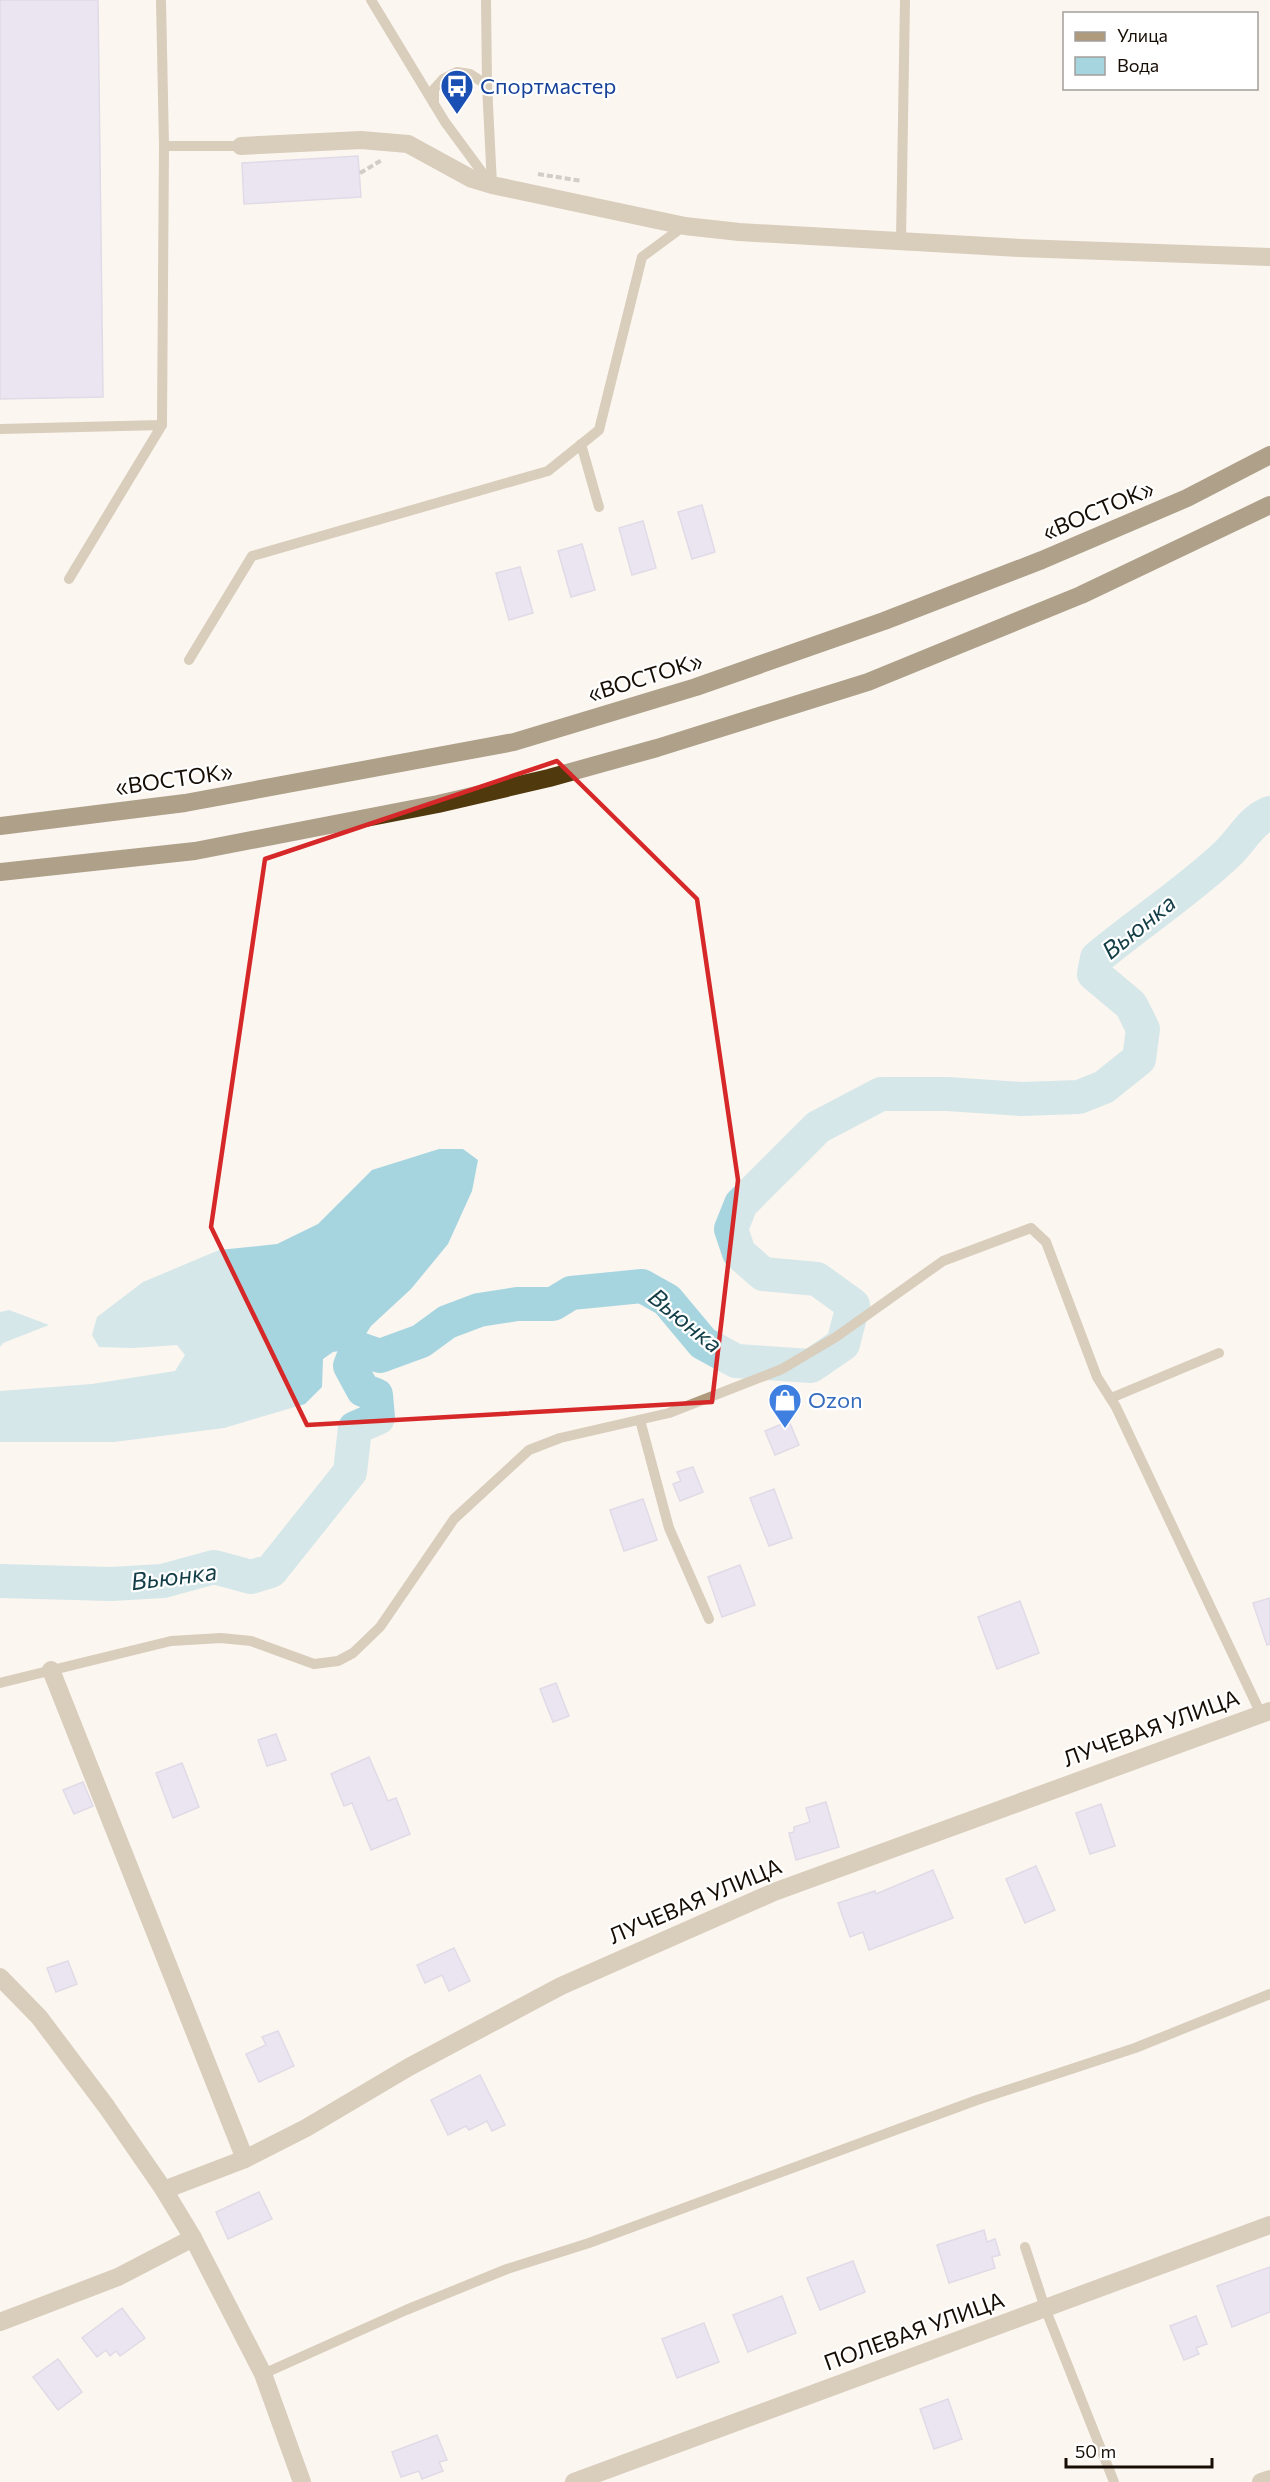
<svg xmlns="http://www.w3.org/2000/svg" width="1270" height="2482" font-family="Commissioner,sans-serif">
  <rect width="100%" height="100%" fill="#fbf6f0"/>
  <!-- water -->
  <g fill="#a6d5e0">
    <path d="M 439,1149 L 463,1149 L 478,1160 L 472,1191 L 448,1244 L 411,1289 L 371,1326 L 357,1348 L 333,1352 L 323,1359 L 322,1387 L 305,1404 L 224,1428 L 114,1442 L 0,1442 L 0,1391 L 92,1384 L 175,1371 L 185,1355 L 177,1345 L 133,1348 L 99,1347 L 92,1335 L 97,1317 L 143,1282 L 219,1250 L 277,1244 L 318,1224 L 372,1170 Z"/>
    <path d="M 9,1310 L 49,1325 L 3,1343 L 0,1347 L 0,1312 Z"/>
  </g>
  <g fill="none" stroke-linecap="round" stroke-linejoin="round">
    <!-- river -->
    <path stroke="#a6d5e0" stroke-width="34" d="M 0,1581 L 111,1584 L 163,1581 L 214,1567 L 251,1577 L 271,1571 L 350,1472 L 355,1428 L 378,1418 L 376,1395 L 363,1390 L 350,1366 L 357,1348 L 380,1356 L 421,1341 L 447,1322 L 479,1310 L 517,1304 L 553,1304 L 571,1293 L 642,1286 L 667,1300 L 703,1343 L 736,1361 L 811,1366 L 843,1344 L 853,1305 L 817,1279 L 763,1274 L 739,1253 L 731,1229 L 741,1204 L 818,1127 L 881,1094 L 947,1094 L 1021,1099 L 1079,1097 L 1104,1087 L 1139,1059 L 1143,1029 L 1131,1005 L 1094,974 L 1097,958 C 1140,922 1187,892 1227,854 C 1242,840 1251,820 1270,813"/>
  </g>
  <!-- building -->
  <g fill="#d8d0f4" stroke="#c0b8db" stroke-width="1.5">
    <path d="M 0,0 L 98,0 L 103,397 L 0,399 Z"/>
    <path d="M 358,156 L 361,197 L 244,204 L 242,163 Z"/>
    <path d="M 702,505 L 715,552 L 692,559 L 678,512 Z"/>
    <path d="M 643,521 L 656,568 L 632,575 L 619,528 Z"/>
    <path d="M 582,544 L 595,590 L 571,597 L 558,551 Z"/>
    <path d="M 520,567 L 533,613 L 509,620 L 496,573 Z"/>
    <path d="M 789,1421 L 799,1445 L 775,1455 L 765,1431 Z"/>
    <path d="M 693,1467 L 703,1492 L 680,1501 L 673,1484 L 681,1481 L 677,1472 Z"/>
    <path d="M 774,1489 L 792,1538 L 769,1546 L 750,1498 Z"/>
    <path d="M 643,1499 L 657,1540 L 624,1551 L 610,1510 Z"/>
    <path d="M 740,1565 L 755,1605 L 722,1617 L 708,1577 Z"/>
    <path d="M 1270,1598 L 1270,1644 L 1267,1645 L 1253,1603 Z"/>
    <path d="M 1020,1601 L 1039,1653 L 997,1669 L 978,1617 Z"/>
    <path d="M 556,1683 L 569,1716 L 553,1722 L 540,1689 Z"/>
    <path d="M 276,1734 L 286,1760 L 267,1766 L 258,1740 Z"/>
    <path d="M 369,1757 L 388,1801 L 396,1798 L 410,1834 L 371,1850 L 352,1803 L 344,1806 L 331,1774 Z"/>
    <path d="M 182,1763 L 199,1807 L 173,1818 L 156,1773 Z"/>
    <path d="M 83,1782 L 93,1806 L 74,1814 L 63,1790 Z"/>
    <path d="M 826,1802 L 839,1847 L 796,1860 L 789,1833 L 794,1832 L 794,1827 L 810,1822 L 806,1808 Z"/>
    <path d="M 1101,1804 L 1115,1846 L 1090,1854 L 1076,1813 Z"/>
    <path d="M 1036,1866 L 1055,1910 L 1025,1923 L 1006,1879 Z"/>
    <path d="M 933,1870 L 953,1918 L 869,1950 L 863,1932 L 850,1937 L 838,1903 L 875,1891 L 876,1894 Z"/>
    <path d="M 454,1948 L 470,1981 L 449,1991 L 442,1975 L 425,1983 L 417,1965 Z"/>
    <path d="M 68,1961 L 77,1984 L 56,1992 L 47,1968 Z"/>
    <path d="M 278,2031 L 294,2066 L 259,2082 L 246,2054 L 266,2045 L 262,2037 Z"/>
    <path d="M 480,2075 L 505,2125 L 492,2131 L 487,2121 L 469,2130 L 466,2126 L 448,2135 L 431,2100 Z"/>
    <path d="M 259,2192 L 272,2219 L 228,2239 L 216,2212 Z"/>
    <path d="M 984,2230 L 987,2242 L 995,2239 L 1000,2255 L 992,2257 L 995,2268 L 949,2283 L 937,2245 Z"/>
    <path d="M 853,2261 L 865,2292 L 820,2310 L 807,2278 Z"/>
    <path d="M 1270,2267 L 1270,2312 L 1232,2327 L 1217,2286 Z"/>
    <path d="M 782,2296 L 796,2333 L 748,2352 L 733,2315 Z"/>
    <path d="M 122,2308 L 145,2338 L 120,2356 L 116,2351 L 110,2356 L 106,2350 L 97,2357 L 82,2338 Z"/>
    <path d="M 1196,2316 L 1207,2344 L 1196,2348 L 1199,2354 L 1184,2360 L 1170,2326 Z"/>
    <path d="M 704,2323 L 719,2362 L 677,2378 L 662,2339 Z"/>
    <path d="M 58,2359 L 82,2392 L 58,2410 L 33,2377 Z"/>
    <path d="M 948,2399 L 962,2439 L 934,2449 L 920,2409 Z"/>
    <path d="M 437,2435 L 447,2460 L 439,2462 L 443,2471 L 422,2479 L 419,2471 L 401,2477 L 392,2452 Z"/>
  </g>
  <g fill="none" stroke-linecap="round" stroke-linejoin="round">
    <!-- path -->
    <g stroke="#a29b94" stroke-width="4" stroke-dasharray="6 3" stroke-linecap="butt">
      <path d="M 360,173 L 382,160"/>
      <path d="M 538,174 L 582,181"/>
    </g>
    <!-- lane -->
    <g stroke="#af9b7b" stroke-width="10">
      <path d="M 371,0 L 445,122 L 490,183"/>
      <path d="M 486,0 L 487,85"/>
      <path d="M 434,104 L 434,89 L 443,79 L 457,72 L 470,74 L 487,85 L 492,185"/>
      <path d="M 164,146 L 241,146"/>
      <path d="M 901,240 L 905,0"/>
      <path d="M 0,429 L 162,425 L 164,146 L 161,0"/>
      <path d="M 581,444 L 599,507"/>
      <path d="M 69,579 L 162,425"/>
      <path d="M 189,660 L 252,556 L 548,471 L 599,430 L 642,257 L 684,226"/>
      <path d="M 1111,1398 L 1219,1353"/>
      <path d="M 640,1420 L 669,1528 L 709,1619"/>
      <path d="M 0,1683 L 171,1641 L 221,1638 L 251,1641 L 314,1664 L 338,1661 L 353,1653 L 380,1627 L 454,1519 L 529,1450 L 560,1438 L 669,1413 L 782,1369 L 836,1337 L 943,1261 L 1031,1228 L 1046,1242 L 1097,1377 L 1116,1407 L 1261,1714"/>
      <path d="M 1025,2247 L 1045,2308 L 1114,2482"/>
      <path d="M 263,2374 L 406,2310 L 507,2269 L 589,2243 L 977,2100 L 1135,2048 L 1270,1994"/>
    </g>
    <!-- street -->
    <g stroke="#af9b7b" stroke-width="18">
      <path d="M 241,146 L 361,140 L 408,144 L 472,179 L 492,185 L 685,226 L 739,232 L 1020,248 L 1270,257"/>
      <path d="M 51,1670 L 245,2159"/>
      <path d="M 0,1977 L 39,2017 L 106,2106 L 164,2190 L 193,2238 L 263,2374 L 302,2482"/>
      <path d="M 164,2190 L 245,2159 L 306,2128 L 409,2067 L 561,1986 L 774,1892 L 1270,1711"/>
      <path d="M 0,2322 L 118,2277 L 193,2238"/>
      <path d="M 574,2482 L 1270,2225"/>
      <path d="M 1261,2482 L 1270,2479"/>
    </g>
    <!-- highway -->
    <g stroke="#50390c" stroke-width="18">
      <path d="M 0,826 L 185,803 L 514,742 L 696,687 L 884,621 L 1042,560 L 1187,498 L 1270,455"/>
      <path d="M 0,872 L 195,851 L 438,804 L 549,778 L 657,748 L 868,682 L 1081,595 L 1270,505"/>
    </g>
  </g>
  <!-- marked area -->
  <path d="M0 0H1270V2482H0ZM 557,761 L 697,899 L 738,1180 L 712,1402 L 307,1425 L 211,1227 L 265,859 Z" fill="#fbf6f0" fill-opacity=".55" fill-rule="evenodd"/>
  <path fill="none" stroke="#d62828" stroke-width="4.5" stroke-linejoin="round" d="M 557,761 L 697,899 L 738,1180 L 712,1402 L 307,1425 L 211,1227 L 265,859 Z"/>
  <!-- icons -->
  <defs>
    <symbol id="bus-pin" viewBox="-11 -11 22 30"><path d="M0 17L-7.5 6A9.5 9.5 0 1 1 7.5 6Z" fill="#1a4fb4" stroke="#fff"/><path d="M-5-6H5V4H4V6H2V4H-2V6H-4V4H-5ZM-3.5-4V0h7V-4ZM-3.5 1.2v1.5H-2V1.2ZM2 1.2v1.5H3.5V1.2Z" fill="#fff"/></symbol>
    <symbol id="shop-pin" viewBox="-11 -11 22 30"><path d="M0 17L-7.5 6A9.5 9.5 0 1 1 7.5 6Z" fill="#3f7fe0" stroke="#fff"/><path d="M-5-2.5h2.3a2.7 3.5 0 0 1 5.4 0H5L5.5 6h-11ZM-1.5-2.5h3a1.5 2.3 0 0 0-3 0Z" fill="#fff"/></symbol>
  </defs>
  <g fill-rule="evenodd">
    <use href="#bus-pin" x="438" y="67" width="38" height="52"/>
    <use href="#shop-pin" x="766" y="1381" width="38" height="52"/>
  </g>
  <g text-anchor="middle" stroke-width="4.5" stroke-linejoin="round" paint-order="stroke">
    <!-- transit labels -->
    <g font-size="22" fill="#164399" stroke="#fff" text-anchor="start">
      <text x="480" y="94">Спортмастер</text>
    </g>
    <!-- street labels -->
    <g font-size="22" fill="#160d04" stroke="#fff">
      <text transform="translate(1098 510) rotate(-23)" y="8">«ВОСТОК»</text>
      <text transform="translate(645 677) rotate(-17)" y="8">«ВОСТОК»</text>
      <text transform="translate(174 779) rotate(-8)" y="8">«ВОСТОК»</text>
      <text transform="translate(1151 1728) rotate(-20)" y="8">ЛУЧЕВАЯ УЛИЦА</text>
      <text transform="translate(695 1901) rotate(-23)" y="8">ЛУЧЕВАЯ УЛИЦА</text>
      <text transform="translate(914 2331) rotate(-20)" y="8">ПОЛЕВАЯ УЛИЦА</text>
    </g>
    <!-- shop labels -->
    <g font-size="22" fill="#366cbe" stroke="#fff" text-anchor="start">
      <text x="808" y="1408">Ozon</text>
    </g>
    <!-- water labels -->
    <g font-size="24" font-style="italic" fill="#143e47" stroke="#fff">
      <text transform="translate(1139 927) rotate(-39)" y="8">Вьюнка</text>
      <text transform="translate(685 1321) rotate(39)" y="8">Вьюнка</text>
      <text transform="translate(174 1577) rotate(-7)" y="8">Вьюнка</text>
    </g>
  </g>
  <!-- legend -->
  <rect x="1063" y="12" width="195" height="78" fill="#ffffff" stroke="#a29e9b" stroke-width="1.5"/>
  <rect x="1075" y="32" width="30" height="9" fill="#af9b7b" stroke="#a29e9b" stroke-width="1.5"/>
  <text x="1117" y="42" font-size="18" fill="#160d04">Улица</text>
  <rect x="1075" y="57" width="30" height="18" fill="#a6d5e0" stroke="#a29e9b" stroke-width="1.5"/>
  <text x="1117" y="72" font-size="18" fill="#160d04">Вода</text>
  <!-- scale -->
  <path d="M1066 2458v9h146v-9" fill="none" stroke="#160d04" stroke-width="3"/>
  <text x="1075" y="2458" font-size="18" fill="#160d04" stroke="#ffffff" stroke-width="4.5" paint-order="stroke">50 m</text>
</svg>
